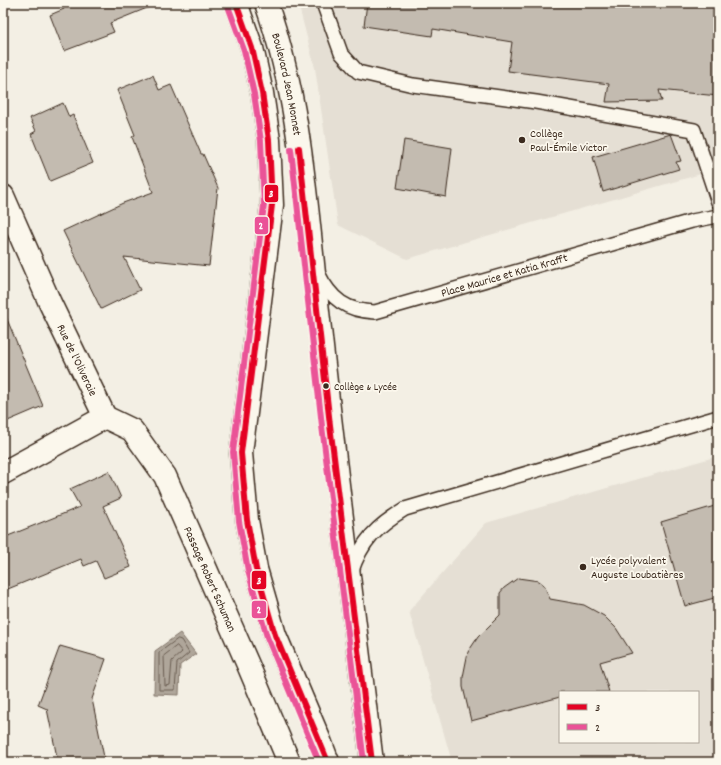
<svg xmlns="http://www.w3.org/2000/svg" width="721" height="765" font-family="Dekko,sans-serif">
  <rect width="100%" height="100%" fill="#f3efe4"/>
  <filter id="ink" filterUnits="userSpaceOnUse"><feTurbulence type="fractalNoise" baseFrequency=".025" numOctaves="2"/><feDisplacementMap in="SourceGraphic" scale="8" xChannelSelector="R" yChannelSelector="G"/><feConvolveMatrix kernelMatrix="1 2 1 2 8 2 1 2 1" color-interpolation-filters="sRGB"/></filter>
  <g filter="url(#ink)">
    <!-- built -->
    <g fill="#e5dfd4" fill-rule="evenodd">
      <path d="M 298,3 L 718,3 L 718,169 L 407,259 L 338,225 L 315,68 Z"/>
      <path d="M 718,456 L 718,762 L 452,762 L 409,611 L 486,523 ZM 560,692 L 698,692 L 698,742 L 560,742 Z"/>
    </g>
    <!-- water -->
    <path fill="#afa69a" stroke="#817468" d="M 180,633 L 196,654 L 180,665 L 179,695 L 154,694 L 155,651 Z"/>
    <g fill="none" stroke-linecap="round" stroke-linejoin="round">
      <!-- shore -->
      <g stroke="#695c50" stroke-width="1">
        <path d="M 178,639 L 181,640 L 189,653 L 177,663 L 175,690 L 159,690 L 159,653 Z"/>
        <path d="M 177,646 L 182,652 L 172,661 L 170,685 L 165,686 L 164,656 Z"/>
      </g>
    </g>
    <!-- building -->
    <g fill="#c3bbb0" stroke="#3b2a1e">
      <path d="M 62,3 L 157,3 L 157,4 L 110,23 L 114,32 L 64,51 L 50,15 L 64,9 Z"/>
      <path d="M 367,3 L 718,3 L 718,96 L 659,90 L 662,101 L 606,102 L 609,84 L 508,71 L 512,42 L 433,29 L 432,36 L 364,26 Z"/>
      <path d="M 153,75 L 159,90 L 171,85 L 201,154 L 203,154 L 218,188 L 209,266 L 124,257 L 140,290 L 101,309 L 63,231 L 123,203 L 153,192 L 132,137 L 135,135 L 117,90 Z"/>
      <path d="M 63,103 L 69,117 L 73,115 L 93,163 L 50,181 L 31,134 L 36,131 L 30,118 Z"/>
      <path d="M 671,134 L 681,161 L 676,162 L 679,169 L 603,192 L 593,157 Z"/>
      <path d="M 404,140 L 452,148 L 446,197 L 397,188 Z"/>
      <path d="M 3,312 L 4,312 L 43,406 L 3,423 Z"/>
      <path d="M 109,471 L 121,498 L 103,506 L 131,567 L 104,578 L 96,561 L 84,566 L 81,559 L 3,591 L 3,538 L 80,507 L 70,489 Z"/>
      <path d="M 718,505 L 718,597 L 685,606 L 661,522 Z"/>
      <path d="M 518,578 L 539,581 L 544,585 L 550,599 L 584,605 L 604,616 L 616,628 L 632,653 L 600,662 L 609,692 L 560,692 L 560,697 L 471,721 L 463,687 L 463,677 L 468,652 L 478,637 L 500,615 L 500,593 L 504,588 Z"/>
      <path d="M 60,646 L 106,659 L 92,699 L 105,762 L 58,762 L 47,709 L 38,705 Z"/>
    </g>
    <g fill="none" stroke-linecap="round" stroke-linejoin="round">
      <defs>
        <g id="service">
          <path d="M 323,3 L 341,53 L 358,72 L 413,85 L 536,102 L 694,130 L 718,202"/>
          <path id="s1" d="M 318,273 C 331,300 347,311 375,312 L 692,221 L 718,216"/>
          <path d="M 351,573 C 362,540 377,526 405,509 L 718,417"/>
        </g>
        <g id="minor">
          <path id="s2" d="M 3,196 L 50,303 L 105,417 L 3,473"/>
          <path id="s3" d="M 105,417 L 132,430 L 165,476 L 249,667 L 289,762"/>
        </g>
        <g id="tertiary">
          <path d="M 236,3 L 252,48 L 262,93 L 269,140 L 272,205 L 241,453 L 247,520 L 256,569 L 275,635 L 320,741 L 328,762"/>
          <path id="s4" d="M 266,3 C 303,107 307,220 320,329 C 336,474 354,618 372,762"/>
        </g>
      </defs>
      <!-- service casing -->
      <use href="#service" stroke="#3b2a1e" stroke-width="16"/>
      <!-- minor casing -->
      <use href="#minor" stroke="#3b2a1e" stroke-width="25"/>
      <!-- tertiary casing -->
      <use href="#tertiary" stroke="#3b2a1e" stroke-width="25"/>
      <!-- service -->
      <use href="#service" stroke="#fbf7ec" stroke-width="13"/>
      <!-- minor -->
      <use href="#minor" stroke="#fbf7ec" stroke-width="22"/>
      <!-- tertiary -->
      <use href="#tertiary" stroke="#fbf7ec" stroke-width="22"/>
      <defs>
        <g id="bus-1">
          <path d="M 236,3 L 252,48 L 262,93 L 269,140 L 272,205 L 241,453 L 247,520 L 256,569 L 275,635 L 328,762"/>
          <path d="M 299,148 L 330,425 L 372,762"/>
        </g>
        <g id="bus-2">
          <path d="M 228,6 L 244,50 L 254,94 L 261,141 L 264,205 L 233,452 L 239,521 L 248,571 L 267,637 L 319,762"/>
          <path d="M 291,149 L 322,426 L 364,762"/>
        </g>
      </defs>
      <!-- bus-1 casing -->
      <use href="#bus-1" stroke="#fbf7ec" stroke-width="9"/>
      <!-- bus-2 casing -->
      <use href="#bus-2" stroke="#fbf7ec" stroke-width="9"/>
      <!-- bus-1 -->
      <use href="#bus-1" stroke="#e40324" stroke-width="6"/>
      <!-- bus-2 -->
      <use href="#bus-2" stroke="#ea5297" stroke-width="6"/>
    </g>
  </g>
  <!-- markers -->
  <g fill="#3b2a1e" stroke="#fbf7ec" stroke-width="1.5">
    <circle cx="522" cy="140" r="4"/>
    <circle cx="326" cy="386" r="3.5"/>
    <circle cx="583" cy="567" r="4"/>
  </g>
  <g text-anchor="middle" stroke-width="3.5" stroke-linejoin="round" paint-order="stroke">
    <!-- bus labels -->
    <g font-size="11" fill="#3b2a1e" stroke="#fbf7ec" text-anchor="start">
      <text x="334" y="390">Collège &amp; Lycée</text>
    </g>
    <!-- street labels -->
    <g font-size="12" fill="#3b2a1e" stroke="#fbf7ec">
      <text dy="4" stroke="none"><textPath href="#s4" startOffset="84">Boulevard Jean Monnet</textPath></text>
      <text dy="4" stroke="none"><textPath href="#s1" startOffset="208">Place Maurice et Katia Krafft</textPath></text>
      <text dy="4" stroke="none"><textPath href="#s2" startOffset="180">Rue de l'Oliveraie</textPath></text>
      <text dy="4" stroke="none"><textPath href="#s3" startOffset="199">Passage Robert Schuman</textPath></text>
    </g>
    <!-- poi labels -->
    <g font-size="12" fill="#3b2a1e" stroke="#fbf7ec" text-anchor="start">
      <text x="530" y="137">Collège<tspan x="530" dy="14">Paul-Émile Victor</tspan></text>
      <text x="591" y="564">Lycée polyvalent<tspan x="591" dy="14">Auguste Loubatières</tspan></text>
    </g>
  </g>
  <g stroke="#fbf7ec" stroke-width="1.5">
    <rect x="264" y="184" width="15" height="19" rx="4" fill="#e40324"/>
    <rect x="254" y="216" width="15" height="19" rx="4" fill="#ea5297"/>
    <rect x="251" y="570" width="16" height="20" rx="4" fill="#e40324"/>
    <rect x="251" y="600" width="16" height="19" rx="4" fill="#ea5297"/>
  </g>
  <g font-size="11" text-anchor="middle" font-weight="bold" fill="#fff">
    <text x="271" y="197">3</text>
    <text x="261" y="229">2</text>
    <text x="259" y="584">3</text>
    <text x="259" y="613">2</text>
  </g>
  <!-- margin -->
  <rect width="721" height="765" fill="none" stroke="#fbf7ec" stroke-width="16"/>
  <rect x="8" y="8" width="705" height="749" fill="none" stroke="#3b2a1e" stroke-width="1.5" filter="url(#ink)"/>
  <!-- legend -->
  <rect x="559" y="691" width="140" height="52" fill="#fbf7ec" stroke="#aea59a"/>
  <rect x="567" y="704" width="20" height="6" fill="#e40324" stroke="#aea59a"/>
  <text x="595" y="711" font-size="12" fill="#3b2a1e">3</text>
  <rect x="567" y="724" width="20" height="6" fill="#ea5297" stroke="#aea59a"/>
  <text x="595" y="731" font-size="12" fill="#3b2a1e">2</text>
</svg>
